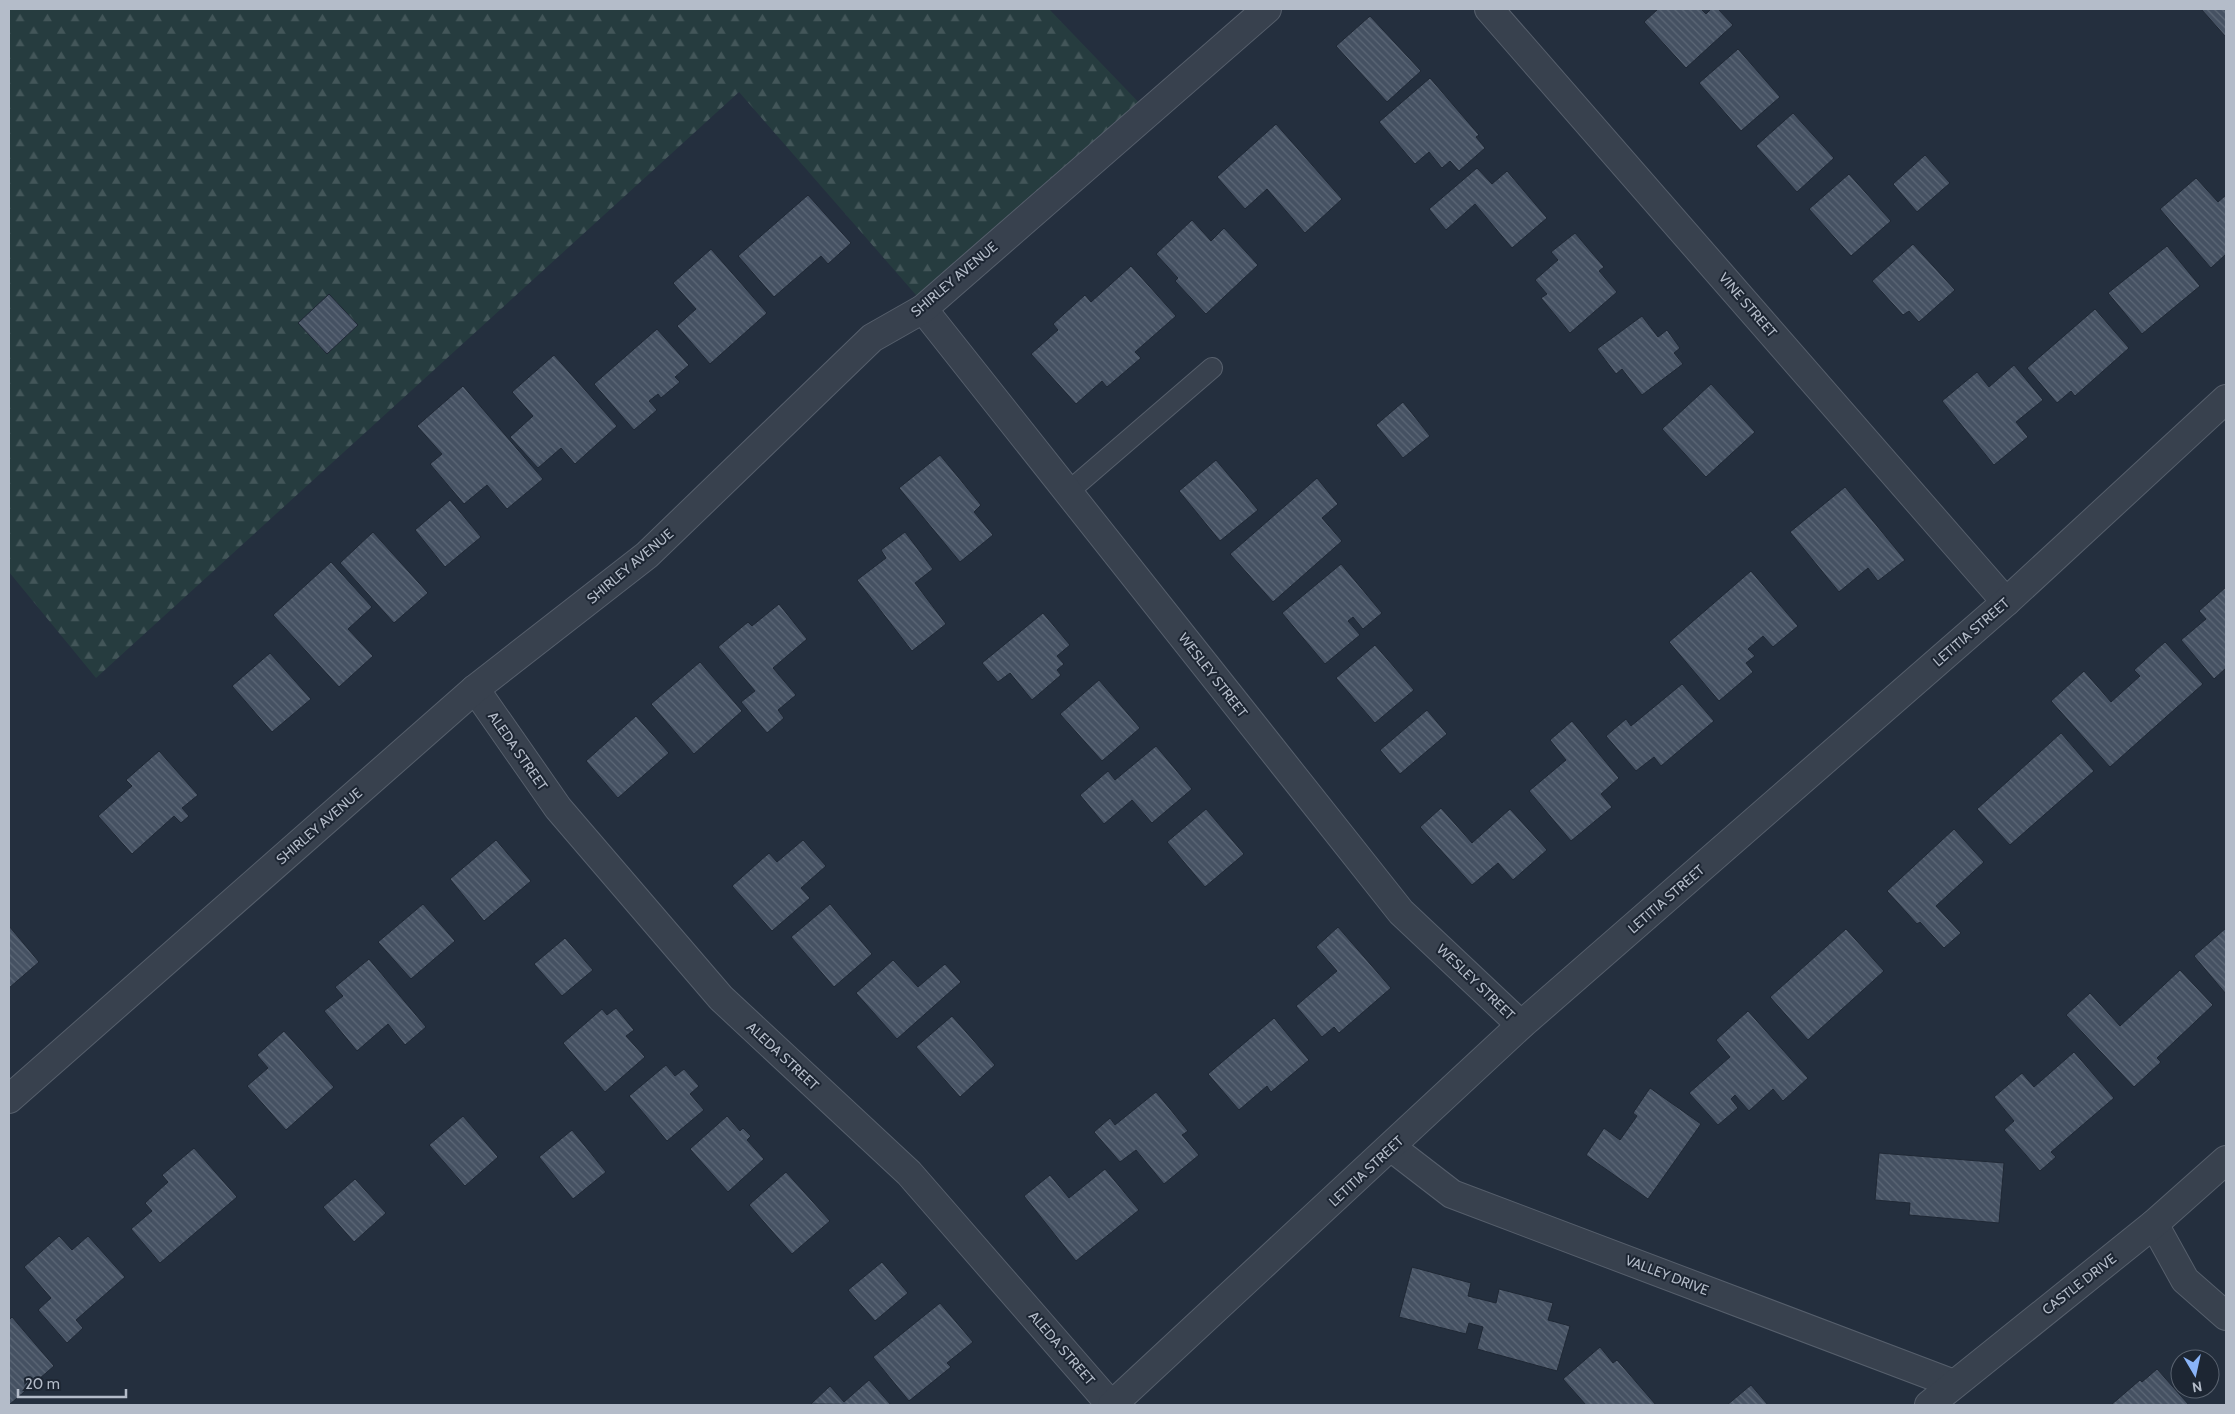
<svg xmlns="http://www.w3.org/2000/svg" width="2235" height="1414" font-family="Cabin,sans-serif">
  <defs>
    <pattern id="forest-firs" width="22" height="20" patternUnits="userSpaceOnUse" patternTransform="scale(1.25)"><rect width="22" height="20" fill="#263c3f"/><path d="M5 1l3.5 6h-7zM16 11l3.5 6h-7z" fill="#435659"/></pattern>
    <pattern id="building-back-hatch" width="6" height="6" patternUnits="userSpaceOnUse" patternTransform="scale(1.25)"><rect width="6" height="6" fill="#455162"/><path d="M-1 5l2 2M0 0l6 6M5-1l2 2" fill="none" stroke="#5d6877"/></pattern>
  </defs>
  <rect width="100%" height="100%" fill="#242f3e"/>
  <!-- forest -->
  <path fill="url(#forest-firs)" d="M 9,9 L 1049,9 L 1146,110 L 923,303 L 739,92 L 96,678 L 9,572 Z"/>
  <!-- building -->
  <g fill="url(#building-back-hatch)" stroke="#1f2835">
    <path d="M 1658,9 L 1701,9 L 1706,14 L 1711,9 L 1718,9 L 1733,25 L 1686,68 L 1644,22 Z"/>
    <path d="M 2201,9 L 2226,9 L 2226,37 Z"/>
    <path d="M 1370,16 L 1421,71 L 1387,102 L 1336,46 Z"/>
    <path d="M 1738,49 L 1780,97 L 1741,131 L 1699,83 Z"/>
    <path d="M 1430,78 L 1479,135 L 1476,137 L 1485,148 L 1459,171 L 1450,161 L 1442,168 L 1429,152 L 1415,164 L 1379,122 Z"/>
    <path d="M 1793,113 L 1834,158 L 1797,192 L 1756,146 Z"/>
    <path d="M 1276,124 L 1342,199 L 1305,233 L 1267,189 L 1245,209 L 1217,177 Z"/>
    <path d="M 1925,155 L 1950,183 L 1917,212 L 1893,184 Z"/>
    <path d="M 1477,168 L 1492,184 L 1507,171 L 1547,218 L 1512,248 L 1475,204 L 1446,230 L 1429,209 Z"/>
    <path d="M 1849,174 L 1891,221 L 1851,256 L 1809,209 Z"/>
    <path d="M 2196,178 L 2218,202 L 2226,195 L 2226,254 L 2211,268 L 2160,209 Z"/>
    <path d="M 808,195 L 851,243 L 828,264 L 821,256 L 774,297 L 738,256 Z"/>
    <path d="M 1192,220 L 1211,241 L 1224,228 L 1258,265 L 1206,314 L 1175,281 L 1178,278 L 1156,254 Z"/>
    <path d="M 1575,233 L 1604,267 L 1599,271 L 1617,292 L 1570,333 L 1541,298 L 1547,294 L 1535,280 L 1558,260 L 1551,252 Z"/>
    <path d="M 1913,244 L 1955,290 L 1919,322 L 1909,311 L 1903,315 L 1872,281 Z"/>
    <path d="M 2167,246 L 2200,286 L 2142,334 L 2108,293 Z"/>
    <path d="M 711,249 L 767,313 L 710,364 L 677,326 L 696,309 L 673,283 Z"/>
    <path d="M 1131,266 L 1176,316 L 1135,352 L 1141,358 L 1107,387 L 1102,381 L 1076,404 L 1031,354 L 1058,330 L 1053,324 L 1085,295 L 1091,302 Z"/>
    <path d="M 329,294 L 358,325 L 327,354 L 298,323 Z"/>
    <path d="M 2095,309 L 2129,348 L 2075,396 L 2071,391 L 2057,403 L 2027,368 Z"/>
    <path d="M 1642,316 L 1658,337 L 1667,330 L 1680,348 L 1674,353 L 1683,364 L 1642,395 L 1622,369 L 1616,374 L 1597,349 Z"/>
    <path d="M 657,329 L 689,365 L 675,377 L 680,382 L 661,398 L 658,394 L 649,401 L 657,410 L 634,430 L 594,384 Z"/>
    <path d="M 554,355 L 617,426 L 575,464 L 561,448 L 538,468 L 510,437 L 533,416 L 512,392 Z"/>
    <path d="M 2014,365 L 2043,400 L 2016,422 L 2028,437 L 1994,465 L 1942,401 L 1977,372 L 1989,387 Z"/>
    <path d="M 1711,384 L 1755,432 L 1706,477 L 1662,429 Z"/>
    <path d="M 463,386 L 543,479 L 507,509 L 487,485 L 464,504 L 430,464 L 442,454 L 417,426 Z"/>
    <path d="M 1403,402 L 1430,436 L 1403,458 L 1376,425 Z"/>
    <path d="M 940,455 L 981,505 L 974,512 L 993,535 L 960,562 L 899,488 Z"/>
    <path d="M 1216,460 L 1258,510 L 1220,541 L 1179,491 Z"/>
    <path d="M 1317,478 L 1338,504 L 1322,518 L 1342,541 L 1273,602 L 1230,554 Z"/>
    <path d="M 1845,487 L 1905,560 L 1878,581 L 1868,568 L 1839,592 L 1790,532 Z"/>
    <path d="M 450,500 L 481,537 L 445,567 L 415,530 Z"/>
    <path d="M 373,532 L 428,593 L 394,623 L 340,563 Z"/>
    <path d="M 905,532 L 933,569 L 915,583 L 946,624 L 912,651 L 857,580 L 886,558 L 881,550 Z"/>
    <path d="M 331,562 L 372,607 L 348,629 L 373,656 L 339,687 L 273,615 Z"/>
    <path d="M 1341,564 L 1382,613 L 1363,629 L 1353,617 L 1348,621 L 1360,635 L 1325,664 L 1282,613 Z"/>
    <path d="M 1751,571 L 1798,626 L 1773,647 L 1763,636 L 1748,649 L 1755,656 L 1746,663 L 1753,672 L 1719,701 L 1669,642 Z"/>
    <path d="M 2226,587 L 2226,668 L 2214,679 L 2181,640 L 2206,619 L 2199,611 Z"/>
    <path d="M 779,604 L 807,639 L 773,668 L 796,695 L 778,710 L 784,718 L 767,733 L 741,702 L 755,691 L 718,647 L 748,622 L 752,626 Z"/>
    <path d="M 1043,613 L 1070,645 L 1057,656 L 1064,664 L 1057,670 L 1061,675 L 1032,700 L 1010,673 L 998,682 L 982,663 Z"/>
    <path d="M 2165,642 L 2203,684 L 2110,767 L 2051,701 L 2084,671 L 2111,702 L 2140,676 L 2134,670 Z"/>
    <path d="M 1375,645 L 1414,690 L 1375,723 L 1336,678 Z"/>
    <path d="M 270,653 L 311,699 L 272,732 L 232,686 Z"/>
    <path d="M 700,662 L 742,711 L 694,754 L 651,704 Z"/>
    <path d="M 1099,680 L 1140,728 L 1102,761 L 1060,714 Z"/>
    <path d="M 1682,684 L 1714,721 L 1661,766 L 1654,757 L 1636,771 L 1606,736 L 1626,719 L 1631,726 Z"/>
    <path d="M 1427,710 L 1447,734 L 1400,774 L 1380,750 Z"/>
    <path d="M 636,716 L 669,753 L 618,798 L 586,761 Z"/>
    <path d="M 1572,721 L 1619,778 L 1601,794 L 1612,807 L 1571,841 L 1529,791 L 1566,760 L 1550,740 Z"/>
    <path d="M 2061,733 L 2094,771 L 2010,845 L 1977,809 Z"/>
    <path d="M 1156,746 L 1192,789 L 1152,823 L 1132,800 L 1104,824 L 1080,795 L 1108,771 L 1115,780 Z"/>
    <path d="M 159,751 L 198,795 L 182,808 L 189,816 L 181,823 L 174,816 L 132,854 L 98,816 L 132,786 L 126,780 Z"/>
    <path d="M 1441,808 L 1472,843 L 1510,809 L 1547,850 L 1513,880 L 1498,863 L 1472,885 L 1420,827 Z"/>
    <path d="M 1206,809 L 1244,854 L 1205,887 L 1167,842 Z"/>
    <path d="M 1954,829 L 1984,862 L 1936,906 L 1961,933 L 1944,948 L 1920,922 L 1917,924 L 1887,891 Z"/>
    <path d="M 496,840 L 531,881 L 484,921 L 450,879 Z"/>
    <path d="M 803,840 L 826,866 L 801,888 L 810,898 L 772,931 L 732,886 L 769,853 L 777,862 Z"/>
    <path d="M 423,904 L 455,941 L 411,979 L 378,942 Z"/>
    <path d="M 830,904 L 872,954 L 834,987 L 791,937 Z"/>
    <path d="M 9,926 L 39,962 L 9,988 Z"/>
    <path d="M 1338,927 L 1391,988 L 1339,1033 L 1334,1027 L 1322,1037 L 1296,1006 L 1337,971 L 1316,947 Z"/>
    <path d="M 2226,928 L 2226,994 L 2194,956 Z"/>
    <path d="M 1846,929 L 1884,971 L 1808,1040 L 1770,997 Z"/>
    <path d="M 565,938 L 593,970 L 562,996 L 534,964 Z"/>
    <path d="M 369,959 L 426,1027 L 405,1045 L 388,1024 L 357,1051 L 324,1011 L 343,996 L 335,987 Z"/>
    <path d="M 893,960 L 918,987 L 945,964 L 961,982 L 897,1039 L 856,993 Z"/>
    <path d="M 2180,970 L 2213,1005 L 2157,1058 L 2161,1062 L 2134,1087 L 2066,1015 L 2090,993 L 2120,1026 Z"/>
    <path d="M 616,1008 L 634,1030 L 626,1036 L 645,1057 L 605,1092 L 563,1043 L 602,1009 L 607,1015 Z"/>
    <path d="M 1748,1011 L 1808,1078 L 1783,1101 L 1773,1089 L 1749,1111 L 1735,1095 L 1731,1099 L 1738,1108 L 1718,1125 L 1689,1093 L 1730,1057 L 1716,1040 Z"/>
    <path d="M 952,1016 L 995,1065 L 960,1097 L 916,1047 Z"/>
    <path d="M 1274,1018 L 1309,1060 L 1271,1092 L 1267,1086 L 1239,1110 L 1208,1074 Z"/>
    <path d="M 284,1031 L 334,1087 L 286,1130 L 247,1086 L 268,1068 L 257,1055 Z"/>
    <path d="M 2074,1052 L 2114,1098 L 2051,1152 L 2056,1157 L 2040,1171 L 2004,1130 L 2014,1121 L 1994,1097 L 2022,1073 L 2034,1087 Z"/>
    <path d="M 666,1065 L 675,1076 L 684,1069 L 699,1086 L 690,1094 L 704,1110 L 667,1141 L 629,1096 Z"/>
    <path d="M 1650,1088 L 1701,1124 L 1648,1199 L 1586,1155 L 1604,1128 L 1620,1140 L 1637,1116 L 1633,1113 Z"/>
    <path d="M 1156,1092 L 1188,1131 L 1182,1135 L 1199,1155 L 1164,1184 L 1136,1150 L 1120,1162 L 1094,1132 L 1110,1118 L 1115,1125 Z"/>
    <path d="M 463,1116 L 498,1157 L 465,1186 L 429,1145 Z"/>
    <path d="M 727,1116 L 740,1131 L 743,1128 L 751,1136 L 747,1140 L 764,1159 L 728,1192 L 690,1149 Z"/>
    <path d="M 572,1130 L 606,1172 L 573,1199 L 539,1157 Z"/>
    <path d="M 194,1148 L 237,1197 L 160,1263 L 131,1229 L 152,1211 L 145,1203 L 168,1182 L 162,1175 Z"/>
    <path d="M 1879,1153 L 2004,1163 L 1999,1223 L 1909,1215 L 1910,1203 L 1875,1200 Z"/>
    <path d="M 1105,1169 L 1139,1210 L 1076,1261 L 1024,1196 L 1050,1175 L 1069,1198 Z"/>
    <path d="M 786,1172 L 830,1221 L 792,1254 L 749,1205 Z"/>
    <path d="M 355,1179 L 386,1213 L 354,1242 L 323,1207 Z"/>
    <path d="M 59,1236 L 72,1250 L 88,1236 L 125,1277 L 76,1320 L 83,1328 L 67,1343 L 38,1310 L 51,1298 L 24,1267 Z"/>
    <path d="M 882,1262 L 908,1293 L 875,1321 L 848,1290 Z"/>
    <path d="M 1412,1267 L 1471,1283 L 1468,1296 L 1496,1303 L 1499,1289 L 1553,1303 L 1548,1320 L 1570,1326 L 1557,1371 L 1477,1349 L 1483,1327 L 1469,1323 L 1466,1334 L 1399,1317 Z"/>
    <path d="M 940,1303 L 973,1342 L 947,1363 L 951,1367 L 909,1401 L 873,1357 Z"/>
    <path d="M 12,1317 L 54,1366 L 9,1405 L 9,1320 Z"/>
    <path d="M 1600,1347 L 1613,1363 L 1617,1360 L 1656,1405 L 1586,1405 L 1563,1379 Z"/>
    <path d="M 2157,1369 L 2189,1405 L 2111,1405 L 2140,1380 L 2142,1382 Z"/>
    <path d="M 869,1380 L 891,1405 L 811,1404 L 830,1386 L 844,1402 Z"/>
    <path d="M 1751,1385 L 1768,1405 L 1727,1405 Z"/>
  </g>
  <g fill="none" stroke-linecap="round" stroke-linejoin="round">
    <defs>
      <path id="lane" d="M 1068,492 L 1212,368"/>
      <g id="street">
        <path d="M 1489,9 L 2006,602"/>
        <path d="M 923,309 L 1401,912 L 1521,1025"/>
        <path d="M 475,689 L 558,808 L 721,998 L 909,1173 L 1111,1405"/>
        <path d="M 9,1099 L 475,689 L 647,555 L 872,338 L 923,309 L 1267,9"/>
        <path d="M 1391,1147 L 1452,1194 L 1954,1384"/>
        <path d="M 2154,1224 L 2185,1280 L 2226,1316"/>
        <path d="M 1112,1405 L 1521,1025 L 2006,602 L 2226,399"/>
        <path d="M 1929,1405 L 2154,1224 L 2226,1160"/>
      </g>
    </defs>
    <!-- lane casing -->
    <use href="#lane" stroke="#565f6c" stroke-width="22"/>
    <!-- street casing -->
    <use href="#street" stroke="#565f6c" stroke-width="30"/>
    <!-- lane -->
    <use href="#lane" stroke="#38414e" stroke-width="20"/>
    <!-- street -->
    <use href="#street" stroke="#38414e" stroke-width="28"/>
  </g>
  <g text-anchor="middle" stroke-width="4" stroke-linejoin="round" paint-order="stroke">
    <!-- street labels -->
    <g font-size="14" fill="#b4bcc9" stroke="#1d2633">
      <text transform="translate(954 279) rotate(-40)" y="5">SHIRLEY AVENUE</text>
      <text transform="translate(1748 305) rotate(49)" y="5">VINE STREET</text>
      <text transform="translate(630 566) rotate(-40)" y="5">SHIRLEY AVENUE</text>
      <text transform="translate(1971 632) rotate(-41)" y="5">LETITIA STREET</text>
      <text transform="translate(1213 675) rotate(52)" y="5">WESLEY STREET</text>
      <text transform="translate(518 751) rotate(55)" y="5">ALEDA STREET</text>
      <text transform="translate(319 826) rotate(-41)" y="5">SHIRLEY AVENUE</text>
      <text transform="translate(1666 899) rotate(-41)" y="5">LETITIA STREET</text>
      <text transform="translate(1476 982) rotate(44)" y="5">WESLEY STREET</text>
      <text transform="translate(783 1056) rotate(43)" y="5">ALEDA STREET</text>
      <text transform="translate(1366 1171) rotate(-43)" y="5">LETITIA STREET</text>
      <text transform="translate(1667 1275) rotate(21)" y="5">VALLEY DRIVE</text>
      <text transform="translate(2079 1284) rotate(-38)" y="5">CASTLE DRIVE</text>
      <text transform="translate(1062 1348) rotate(49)" y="5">ALEDA STREET</text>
    </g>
  </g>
  <!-- border -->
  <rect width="2235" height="1414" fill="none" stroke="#b4bcc9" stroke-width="20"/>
  <!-- north arrow -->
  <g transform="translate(2195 1374) rotate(171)"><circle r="24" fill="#1d2633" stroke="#59626f"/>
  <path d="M0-4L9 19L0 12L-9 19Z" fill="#8ab4f8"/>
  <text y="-8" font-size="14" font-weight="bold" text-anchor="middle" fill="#b4bcc9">N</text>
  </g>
  <!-- scale -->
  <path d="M18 1389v8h108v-8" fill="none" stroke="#b4bcc9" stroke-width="2.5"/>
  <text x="25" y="1389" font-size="15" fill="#b4bcc9" stroke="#1d2633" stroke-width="4" paint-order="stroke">20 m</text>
</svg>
